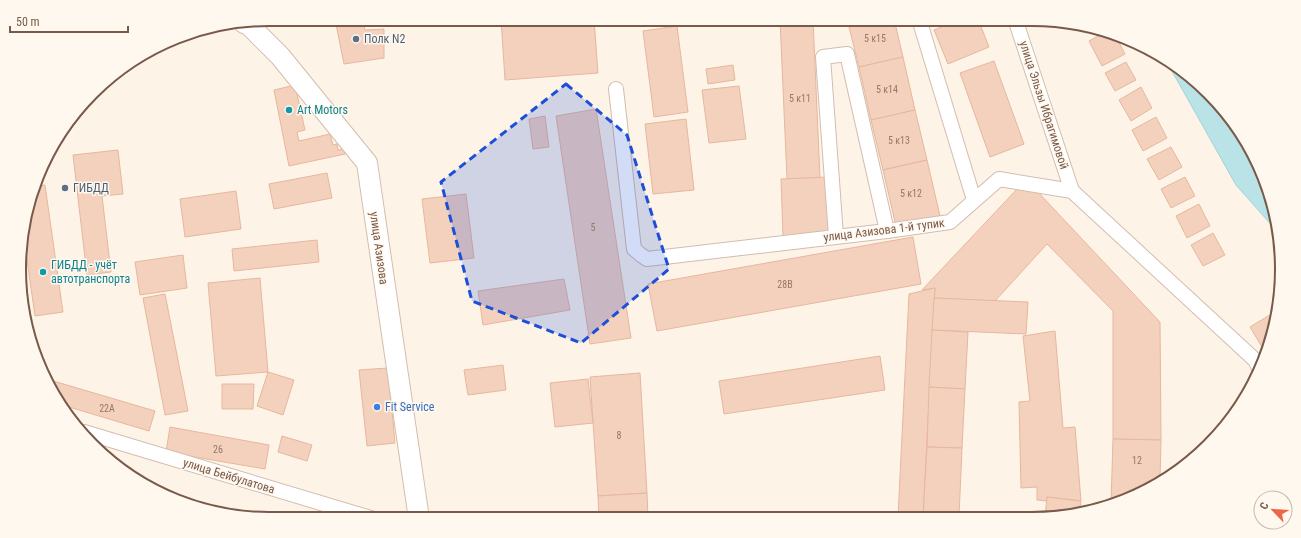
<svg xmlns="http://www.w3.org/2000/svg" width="1301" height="538" font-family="'Roboto Condensed',sans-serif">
  <rect width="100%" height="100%" fill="#fdf4e7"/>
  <!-- water -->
  <path fill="#bae3e8" stroke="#a0d3da" d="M 1168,64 L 1197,81 L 1256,158 L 1275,229 L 1236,185 Z"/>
  <!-- building -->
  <g fill="#f3d1bd" stroke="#e7b79d">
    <path d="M 335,19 L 363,19 L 365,30 L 384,29 L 384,58 L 344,64 Z"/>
    <path d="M 501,19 L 594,19 L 598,73 L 505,80 Z"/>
    <path d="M 780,19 L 813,19 L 820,178 L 787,179 Z"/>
    <path d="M 847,19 L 894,19 L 903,57 L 859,67 Z"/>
    <path d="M 962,19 L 978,19 L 989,47 L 948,64 L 934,30 Z"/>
    <path d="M 677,26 L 688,112 L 654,117 L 643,31 Z"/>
    <path d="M 1107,31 L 1114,33 L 1125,54 L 1102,66 L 1089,41 Z"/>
    <path d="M 903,57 L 915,110 L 871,120 L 859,67 Z"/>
    <path d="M 994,61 L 1024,144 L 990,157 L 960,73 Z"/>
    <path d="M 1126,62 L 1136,80 L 1115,91 L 1105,73 Z"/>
    <path d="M 733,65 L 735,80 L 708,84 L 706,69 Z"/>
    <path d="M 295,85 L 305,130 L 297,132 L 299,141 L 330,134 L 333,145 L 337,144 L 338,150 L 344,149 L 345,154 L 289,166 L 274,90 Z"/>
    <path d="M 739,86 L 746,139 L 709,143 L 702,90 Z"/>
    <path d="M 1141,87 L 1152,108 L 1131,121 L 1119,100 Z"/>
    <path d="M 596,109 L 631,338 L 590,344 L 556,116 Z"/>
    <path d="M 915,110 L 927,160 L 883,170 L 871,120 Z"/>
    <path d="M 545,116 L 549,147 L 533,149 L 529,119 Z"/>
    <path d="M 1156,117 L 1167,138 L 1143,151 L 1132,130 Z"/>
    <path d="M 686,119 L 694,190 L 653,194 L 645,124 Z"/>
    <path d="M 1171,147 L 1182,167 L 1159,180 L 1147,159 Z"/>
    <path d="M 118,150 L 123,194 L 102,196 L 111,272 L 87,275 L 73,155 Z"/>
    <path d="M 927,160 L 940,216 L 896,226 L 883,170 Z"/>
    <path d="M 327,173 L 332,198 L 274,209 L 269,184 Z"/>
    <path d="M 828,177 L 831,234 L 783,236 L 781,179 Z"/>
    <path d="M 1185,177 L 1195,196 L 1171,208 L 1161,189 Z"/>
    <path d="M 45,185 L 63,312 L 35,316 L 23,232 L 38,186 Z"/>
    <path d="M 1018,188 L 1037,191 L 1160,322 L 1161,440 L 1113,439 L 1113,311 L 1047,244 L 995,301 L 934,298 L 935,288 L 922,290 Z"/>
    <path d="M 236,191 L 241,229 L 185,237 L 180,199 Z"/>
    <path d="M 466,194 L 474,258 L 430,263 L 422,199 Z"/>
    <path d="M 1199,204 L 1210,226 L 1187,238 L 1176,216 Z"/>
    <path d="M 1213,233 L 1225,255 L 1203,266 L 1191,245 Z"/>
    <path d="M 913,237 L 921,284 L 657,331 L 648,284 Z"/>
    <path d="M 317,240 L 319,262 L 234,271 L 232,249 Z"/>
    <path d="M 183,255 L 187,288 L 140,295 L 135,262 Z"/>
    <path d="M 260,278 L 268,372 L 216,376 L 208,283 Z"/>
    <path d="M 564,279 L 570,310 L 483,325 L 478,291 Z"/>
    <path d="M 935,288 L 923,517 L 898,517 L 909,294 Z"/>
    <path d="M 165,294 L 188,411 L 165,415 L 143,298 Z"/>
    <path d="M 934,298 L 1028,302 L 1026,334 L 932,330 Z"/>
    <path d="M 1273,313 L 1269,349 L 1265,352 L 1250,327 Z"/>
    <path d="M 932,330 L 968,332 L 965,389 L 929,387 Z"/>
    <path d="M 1055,331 L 1063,428 L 1075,427 L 1081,501 L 1047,497 L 1047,501 L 1037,500 L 1037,487 L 1021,488 L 1019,402 L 1030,401 L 1023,336 Z"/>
    <path d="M 880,356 L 885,390 L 724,414 L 719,381 Z"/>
    <path d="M 503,365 L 506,390 L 468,395 L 464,370 Z"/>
    <path d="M 388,368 L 395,443 L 367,446 L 359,370 Z"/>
    <path d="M 268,372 L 294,380 L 283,415 L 257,406 Z"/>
    <path d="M 640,373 L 647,493 L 598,496 L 590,377 Z"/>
    <path d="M 588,379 L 593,423 L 555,427 L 550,383 Z"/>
    <path d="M 50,380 L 155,411 L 149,431 L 59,404 Z"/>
    <path d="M 222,384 L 254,384 L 253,409 L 222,409 Z"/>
    <path d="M 929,387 L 965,389 L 962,448 L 927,447 Z"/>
    <path d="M 170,427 L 269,445 L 265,469 L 166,452 Z"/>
    <path d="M 282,436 L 312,445 L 307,461 L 278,452 Z"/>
    <path d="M 1113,439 L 1161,440 L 1160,480 L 1128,500 L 1111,504 Z"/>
    <path d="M 927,447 L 962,448 L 959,517 L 923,517 Z"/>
    <path d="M 647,493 L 648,518 L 599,518 L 598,496 Z"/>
    <path d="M 1047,497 L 1081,501 L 1079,513 L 1065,517 L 1045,517 Z"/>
    <path d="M 818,515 L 850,517 L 817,518 Z"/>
    <rect x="723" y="516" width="34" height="2"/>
  </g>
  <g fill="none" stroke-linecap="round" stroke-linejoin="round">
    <defs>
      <g id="minor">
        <path d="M 919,19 L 974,200"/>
        <path d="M 1015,19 L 1072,191"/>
        <path d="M 616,89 L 634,249 L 641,255 L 647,259 L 887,231 L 950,222 L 999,179 L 1072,191 L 1255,360 L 1259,368"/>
        <path d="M 836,236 L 823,57 L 847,54 L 887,231"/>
        <path d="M 84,432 L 374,519"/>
      </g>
      <path id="secondary" d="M 244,23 L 249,25 L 280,56 L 367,163 L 419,519"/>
    </defs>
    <!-- minor casing -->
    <use href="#minor" stroke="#d2bdaf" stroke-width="16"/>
    <!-- secondary casing -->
    <use href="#secondary" stroke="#d5bdac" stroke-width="22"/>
    <!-- minor -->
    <use href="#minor" stroke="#fff" stroke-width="14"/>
    <!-- secondary -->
    <use href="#secondary" stroke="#fff" stroke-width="20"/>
  </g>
  <!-- marked area -->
  <path fill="#1d4ed8" fill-opacity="0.2" stroke="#1d4ed8" stroke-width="3" stroke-dasharray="8 5" stroke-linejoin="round" d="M 566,84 L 627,135 L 669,269 L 581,343 L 472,301 L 441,182 Z"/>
  <!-- markers -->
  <g fill="#5c6f8a" stroke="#fff8ee" stroke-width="1.5">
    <circle cx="356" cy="39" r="4"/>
    <circle cx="65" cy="188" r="4"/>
  </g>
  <g fill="#0f9aa8" stroke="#fff8ee" stroke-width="1.5">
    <circle cx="289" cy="110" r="4"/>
    <circle cx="43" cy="272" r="4"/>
  </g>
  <circle fill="#3f7fe0" stroke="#fff8ee" stroke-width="1.5" cx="377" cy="407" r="4"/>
  <g text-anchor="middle" stroke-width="3" stroke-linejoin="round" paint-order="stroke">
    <!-- number labels -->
    <g font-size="10" fill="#977767">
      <text x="875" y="42">5 к15</text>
      <text x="887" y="93">5 к14</text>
      <text x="800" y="102">5 к11</text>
      <text x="899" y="144">5 к13</text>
      <text x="911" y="197">5 к12</text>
      <text x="593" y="231">5</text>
      <text x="785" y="288">28В</text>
      <text x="107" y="412">22А</text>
      <text x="619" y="439">8</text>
      <text x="218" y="453">26</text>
      <text x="1137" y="464">12</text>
    </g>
    <!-- service labels -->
    <g font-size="12" fill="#4e5e75" stroke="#fff8ee" text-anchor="start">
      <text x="364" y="43">Полк N2</text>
      <text x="73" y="192">ГИБДД</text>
    </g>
    <!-- street labels -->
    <g font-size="12" fill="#78594a" stroke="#fff8ee">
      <text transform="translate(1044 105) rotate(72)" y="4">улица Эльзы Ибрагимовой</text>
      <text transform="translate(884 230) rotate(-7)" y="4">улица Азизова 1-й тупик</text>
      <text transform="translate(379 248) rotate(82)" y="4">улица Азизова</text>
      <text transform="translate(229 476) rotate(17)" y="4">улица Бейбулатова</text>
    </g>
    <!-- culture labels -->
    <g font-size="12" fill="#0d838f" stroke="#fff8ee" text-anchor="start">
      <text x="297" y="114">Art Motors</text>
      <text x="51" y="269">ГИБДД - учёт<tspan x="51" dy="14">автотранспорта</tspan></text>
    </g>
    <!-- shop labels -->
    <g font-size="12" fill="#366cbe" stroke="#fff8ee" text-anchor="start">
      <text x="385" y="411">Fit Service</text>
    </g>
  </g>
  <!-- crop -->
  <path d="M0 0H1301V538H0ZM269 26H1032A243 243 0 0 1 1275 269V269A243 243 0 0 1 1032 512H269A243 243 0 0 1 26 269V269A243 243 0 0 1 269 26Z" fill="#fff8ee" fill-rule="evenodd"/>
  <path fill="none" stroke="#78594a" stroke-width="2" d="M269 26H1032A243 243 0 0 1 1275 269V269A243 243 0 0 1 1032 512H269A243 243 0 0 1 26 269V269A243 243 0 0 1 269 26Z"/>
  <!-- north arrow -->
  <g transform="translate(1273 510) rotate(295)"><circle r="19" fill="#fff8ee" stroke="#c9b8ac"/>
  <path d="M0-3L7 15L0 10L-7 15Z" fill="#ea6849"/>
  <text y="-6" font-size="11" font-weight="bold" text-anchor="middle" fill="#78594a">С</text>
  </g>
  <!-- scale -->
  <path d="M10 26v6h118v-6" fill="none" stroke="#78594a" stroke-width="2"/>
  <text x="16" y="26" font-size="12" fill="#78594a" stroke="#fff8ee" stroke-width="3" paint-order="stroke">50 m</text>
</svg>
